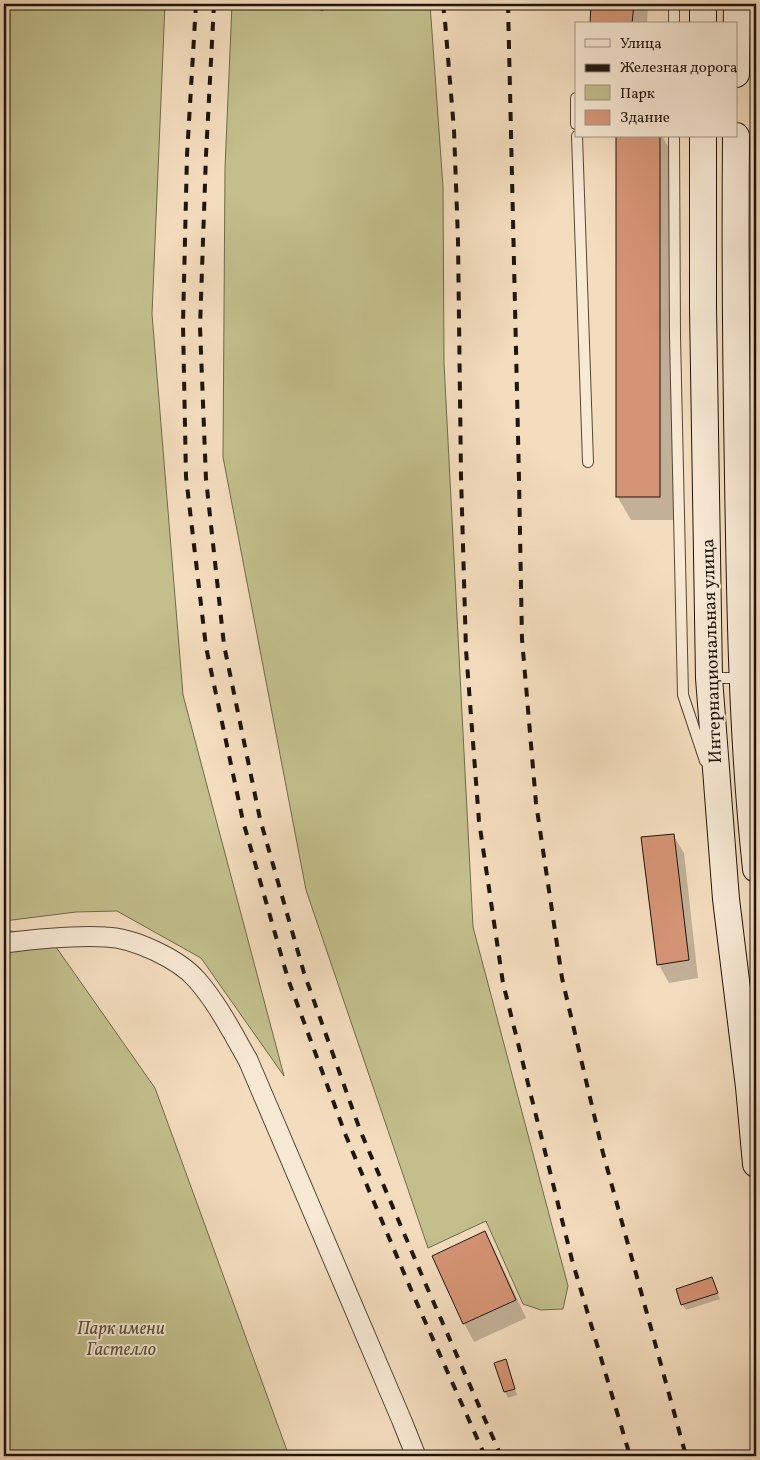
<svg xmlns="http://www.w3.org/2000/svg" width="760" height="1460" font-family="Vollkorn,serif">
  <rect width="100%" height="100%" fill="#f4ddbe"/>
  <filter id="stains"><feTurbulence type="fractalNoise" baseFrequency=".004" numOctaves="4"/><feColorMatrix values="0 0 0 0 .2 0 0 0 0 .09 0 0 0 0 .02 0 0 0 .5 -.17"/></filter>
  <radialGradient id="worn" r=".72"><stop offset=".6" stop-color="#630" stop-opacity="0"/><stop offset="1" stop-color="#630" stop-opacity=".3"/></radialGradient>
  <!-- green -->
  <g fill="#c2bf8c" stroke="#706a4c">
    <path d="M 4,4 L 165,4 L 152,314 L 183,695 L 284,1076 L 201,958 L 117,911 L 76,912 L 4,921 Z"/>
    <path d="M 232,4 L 309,4 L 322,11 L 331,4 L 430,4 L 443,187 L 444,363 L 473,927 L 568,1286 L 563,1309 L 541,1310 L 523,1304 L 486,1221 L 428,1248 L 306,890 L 223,457 L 225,168 Z"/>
    <path d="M 4,930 L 49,937 L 155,1088 L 289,1456 L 4,1456 Z"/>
  </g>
  <!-- shadow -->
  <g fill="#0003">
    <path d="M 592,4 L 648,4 L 647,24 L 591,24 Z"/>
    <path d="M 618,136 L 662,136 L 673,154 L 673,520 L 631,520 L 617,496 Z"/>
    <path d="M 673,835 L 684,853 L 698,978 L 669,983 L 659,965 L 642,838 Z"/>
    <path d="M 485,1233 L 495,1251 L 526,1318 L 474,1342 L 464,1323 Z"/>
    <path d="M 712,1279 L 720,1299 L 686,1310 L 682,1304 Z"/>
    <path d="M 505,1361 L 508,1366 L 517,1395 L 508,1398 L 505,1392 L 495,1364 Z"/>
  </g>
  <!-- building -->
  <g fill="#d59475" stroke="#1f140c">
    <path d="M 591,4 L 634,4 L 632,24 L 590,24 Z"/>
    <rect x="616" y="136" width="44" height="361"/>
    <path d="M 674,834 L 689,960 L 657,965 L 641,837 Z"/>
    <path d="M 485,1231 L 516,1300 L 463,1324 L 432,1256 Z"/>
    <path d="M 712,1277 L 718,1293 L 681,1305 L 676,1289 Z"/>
    <path d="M 506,1359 L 515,1389 L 504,1392 L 494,1363 Z"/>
  </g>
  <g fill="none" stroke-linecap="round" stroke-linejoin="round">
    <defs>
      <g id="lane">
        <path d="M 674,24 L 674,4"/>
        <path d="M 576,98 L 576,124"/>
        <path d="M 577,136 L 588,462"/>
        <path d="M 674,136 L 675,336 L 683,695 L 705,761"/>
        <path d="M 710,678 L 742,678"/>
      </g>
      <path id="street" d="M 4,943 C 36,939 74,935 106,937 C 134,938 179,959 197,980 C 218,1004 232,1032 248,1060 L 402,1421 L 416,1456"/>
      <g id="secondary">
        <path d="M 703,4 L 703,24"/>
        <path d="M 736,74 L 737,4"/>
        <path d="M 703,136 L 703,308 L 709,678 L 726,899 L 749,1087 L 756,1164"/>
        <path d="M 736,136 C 735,250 736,363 738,476 C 740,607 742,739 756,869"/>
      </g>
    </defs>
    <!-- lane casing -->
    <use href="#lane" stroke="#544638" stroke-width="12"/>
    <!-- street casing -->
    <use href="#street" stroke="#544638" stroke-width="21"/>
    <!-- secondary casing -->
    <use href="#secondary" stroke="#1f140c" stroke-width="28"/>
    <!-- lane -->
    <use href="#lane" stroke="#f8e9d5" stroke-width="10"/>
    <!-- street -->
    <use href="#street" stroke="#f8e9d5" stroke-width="19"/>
    <!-- secondary -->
    <use href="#secondary" stroke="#f8e9d5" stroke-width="26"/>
    <!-- rail -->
    <g stroke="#1f140c" stroke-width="4" stroke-dasharray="9 9" stroke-linecap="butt">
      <path d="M 196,4 L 187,155 L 183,324 L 186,477 L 206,647 L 243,821 L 288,979 L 346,1136 L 412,1292 L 485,1456"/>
      <path d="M 214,4 L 206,155 L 200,327 L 206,479 L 224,645 L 260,819 L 304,973 L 360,1130 L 426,1285 L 501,1456"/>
      <path d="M 443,4 L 445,21 L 454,130 L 458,240 L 461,476 L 466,650 L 479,821 L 503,983 L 572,1260 L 630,1456"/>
      <path d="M 508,4 L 519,479 L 522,639 L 536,803 L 562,978 L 603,1153 L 686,1456"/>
    </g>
  </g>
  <g text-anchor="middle" stroke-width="4" stroke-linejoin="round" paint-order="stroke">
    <!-- street labels -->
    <g font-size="18" fill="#1f140c" stroke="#f8e9d5">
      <text transform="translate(711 651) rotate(-92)" y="6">Интернациональная улица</text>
    </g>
    <!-- park labels -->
    <g font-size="18" font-style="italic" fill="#585039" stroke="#f8e9d5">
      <text x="121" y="1334">Парк имени<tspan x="121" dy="21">Гастелло</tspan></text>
    </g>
  </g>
  <!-- margin -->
  <rect width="760" height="1460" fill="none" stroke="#f4ddbe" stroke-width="20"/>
  <rect x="5" y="5" width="750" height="1450" fill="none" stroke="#1f140c" stroke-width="2.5"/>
  <rect x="10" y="10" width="740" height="1440" fill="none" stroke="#1f140c"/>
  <!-- legend -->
  <rect x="575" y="22" width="162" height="115" fill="#f8e9d5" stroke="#a19485"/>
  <rect x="585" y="39" width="25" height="8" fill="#f8e9d5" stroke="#a19485"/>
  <text x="620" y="48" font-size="15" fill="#1f140c">Улица</text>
  <rect x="585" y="64" width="25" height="8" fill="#1f140c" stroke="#a19485"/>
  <text x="620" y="72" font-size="15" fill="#1f140c">Железная дорога</text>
  <rect x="585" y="85" width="25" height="15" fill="#c2bf8c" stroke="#a19485"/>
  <text x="620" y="98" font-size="15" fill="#1f140c">Парк</text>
  <rect x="585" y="110" width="25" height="15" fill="#d59475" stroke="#a19485"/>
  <text x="620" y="122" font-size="15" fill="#1f140c">Здание</text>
  <rect width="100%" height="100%" filter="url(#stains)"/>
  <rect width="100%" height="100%" fill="url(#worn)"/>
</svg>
